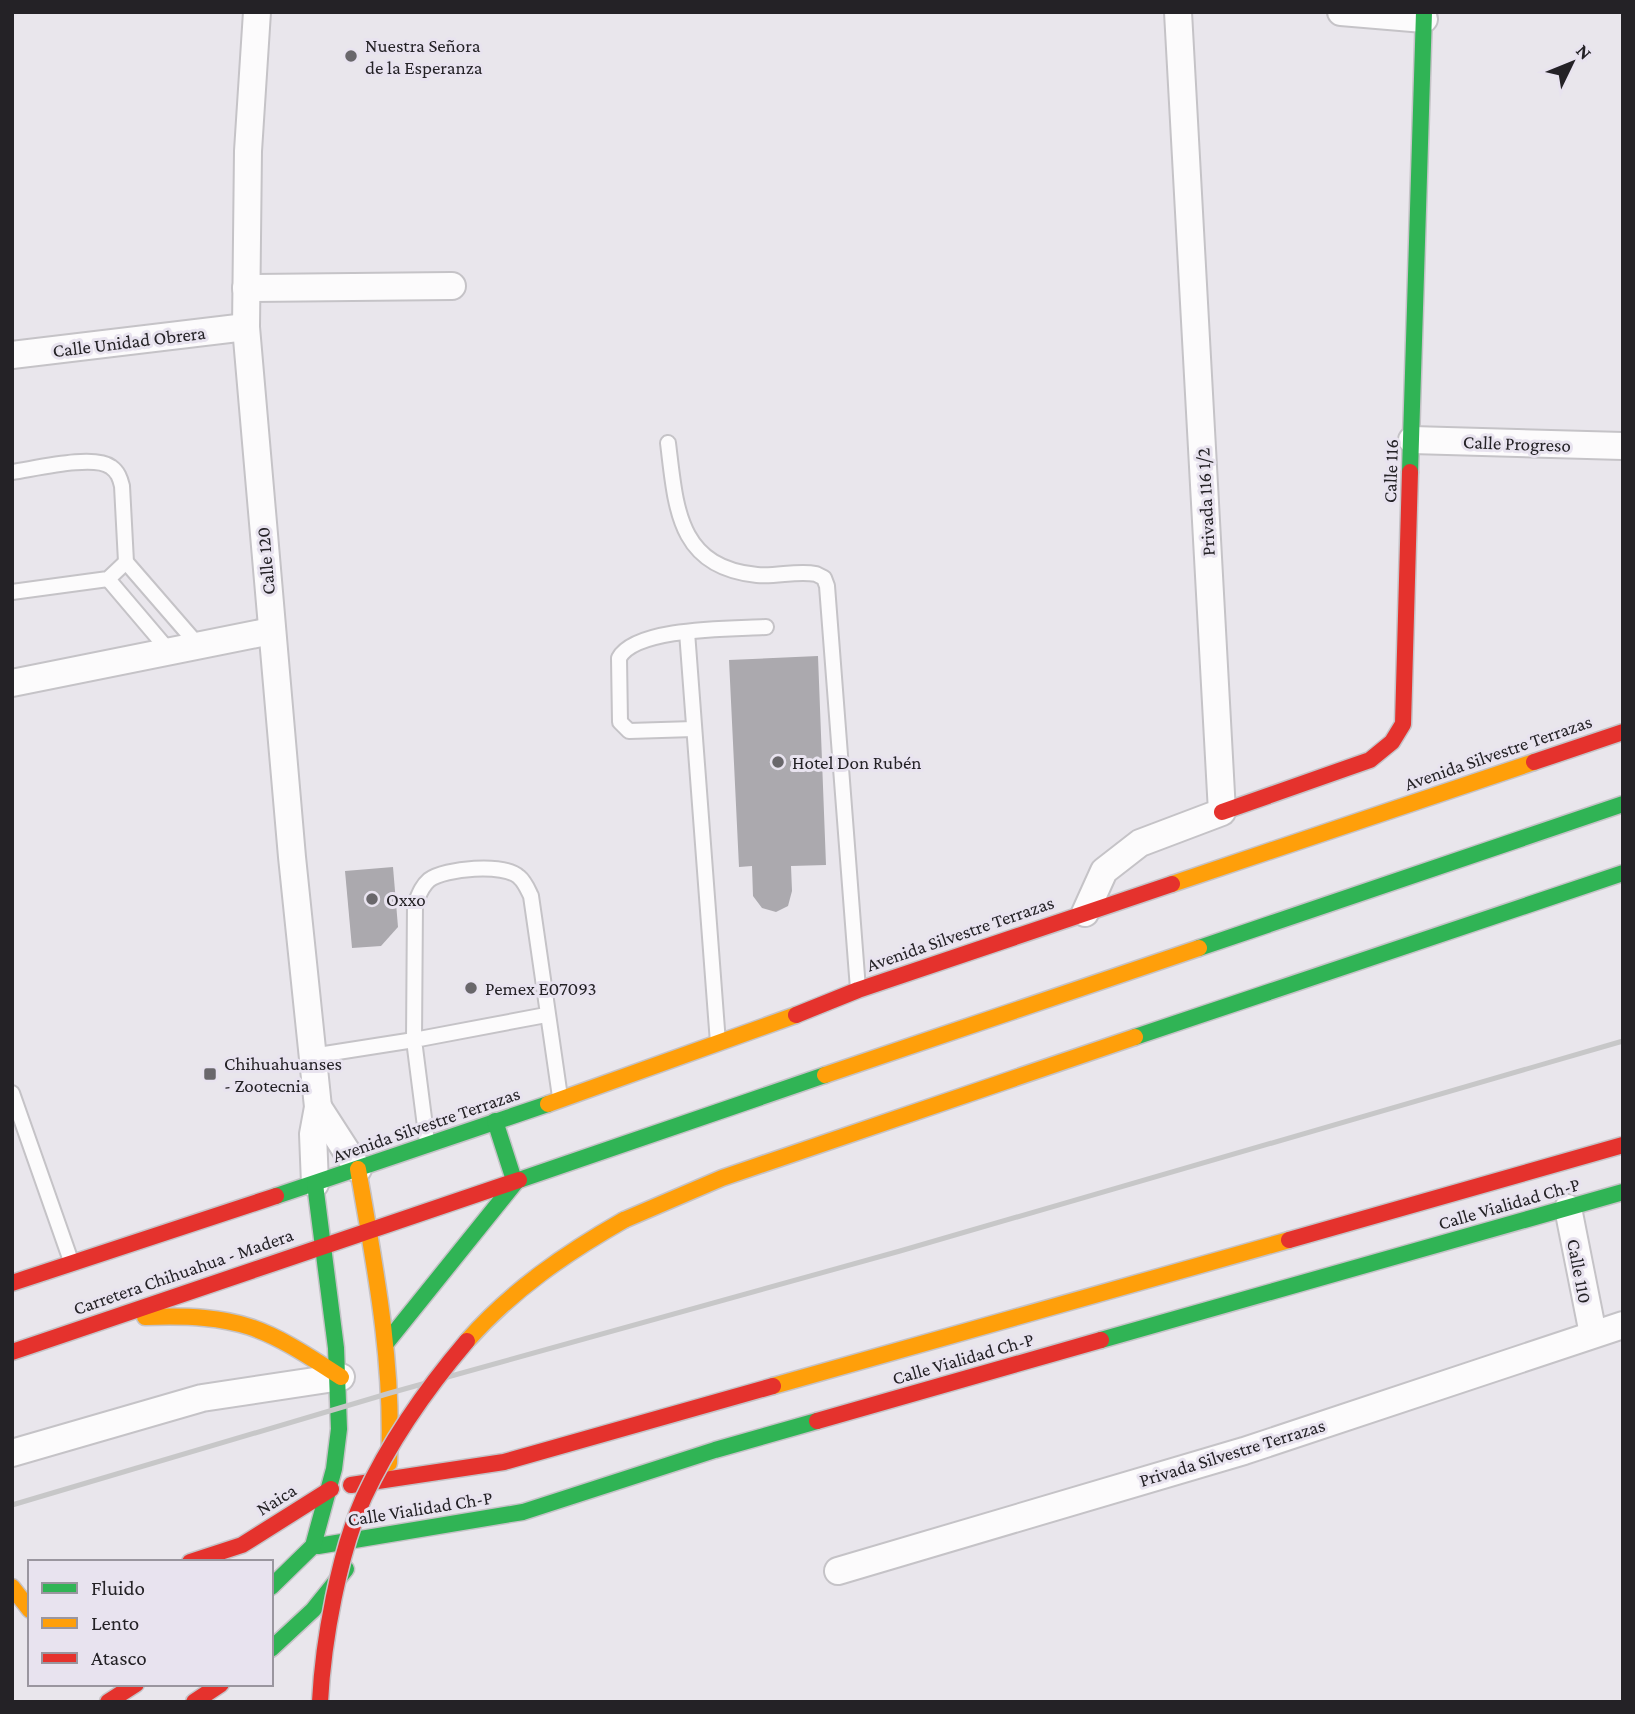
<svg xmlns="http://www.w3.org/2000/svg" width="1635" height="1714" font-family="'Crimson Pro',serif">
  <rect width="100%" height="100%" fill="#e9e6ec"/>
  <!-- building -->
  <g fill="#aba9ae">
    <path d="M 818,656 L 826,865 L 791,866 L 792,891 L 788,906 L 776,912 L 762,908 L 753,896 L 752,866 L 739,867 L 729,660 Z"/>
    <path d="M 393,867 L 398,927 L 381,946 L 352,948 L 345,871 Z"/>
  </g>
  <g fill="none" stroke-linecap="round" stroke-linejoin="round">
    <defs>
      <g id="lane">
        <path d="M 668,443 C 676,507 677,567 757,575 C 777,577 797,570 816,574 L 824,578 L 827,586 L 858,989"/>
        <path d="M 12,472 C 34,469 94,454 111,467 C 118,472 120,478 122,486 L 126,562 L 198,645"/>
        <path d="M 108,579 L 170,652"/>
        <path d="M 12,592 L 108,579 L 126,562"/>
        <path d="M 687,632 L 718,1043"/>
        <path d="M 694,729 L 629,731 L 620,722 L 619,658 C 636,627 732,629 766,627"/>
        <path d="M 312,1056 L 414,1040 L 415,904 C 419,895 421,887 429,880 C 445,868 504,863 519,877 C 525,882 528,890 531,896 L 560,1097"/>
        <path d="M 12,1093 L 71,1261"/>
        <path d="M 427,1142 L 414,1040 L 546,1015"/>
      </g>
      <g id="street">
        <path d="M 257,12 L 248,151 L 246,327 L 292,857 L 318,1107 L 313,1134 L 315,1184"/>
        <path d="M 1341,12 L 1424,19"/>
        <path d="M 246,288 L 452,286"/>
        <path d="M 12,355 L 246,327"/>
        <path d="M 1412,440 L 1623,446"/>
        <path d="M 12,683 L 271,631"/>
        <path d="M 1085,913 L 1104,871 L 1140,843 L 1222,812 L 1178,12"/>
        <path d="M 318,1107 L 358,1169"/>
        <path d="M 1568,1208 L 1593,1334"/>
        <path d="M 12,1453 L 202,1398 L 341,1377"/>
        <path d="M 838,1571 L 1244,1451 L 1623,1325"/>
      </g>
      <g id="fast">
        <path d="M 1410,472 L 1424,12"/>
        <path d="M 1199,948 L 1623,804"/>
        <path d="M 1135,1037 L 1623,873"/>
        <path d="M 519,1180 L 825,1075"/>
        <path d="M 276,1196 L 548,1104"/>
        <path d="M 1101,1340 L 1623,1192"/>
        <path d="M 387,1342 L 515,1183 L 495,1121"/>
        <path d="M 318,1546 L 523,1512 L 715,1450 L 817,1421"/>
        <path d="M 271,1587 L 313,1546 L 334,1469 L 339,1429 L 336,1348 L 315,1184"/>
        <path d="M 271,1649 L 313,1610 L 346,1569"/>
      </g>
      <g id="slow">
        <path d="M 1172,884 L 1534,762"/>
        <path d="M 825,1075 L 1199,948"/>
        <path d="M 548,1104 L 796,1015"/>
        <path d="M 358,1169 C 375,1267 394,1363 389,1463"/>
        <path d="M 624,1220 L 722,1178 L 1135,1037"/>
        <path d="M 145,1317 C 240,1314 263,1326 341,1377"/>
        <path d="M 773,1386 L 1289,1240"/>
        <path d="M 12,1587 L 30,1610"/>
      </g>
      <g id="jam">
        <path d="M 1534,762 L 1623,732"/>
        <path d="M 1222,812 L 1370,760 L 1392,742 L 1403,724 L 1410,472"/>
        <path d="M 796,1015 L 858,990 L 1172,884"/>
        <path d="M 1289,1240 L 1623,1145"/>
        <path d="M 12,1283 L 276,1196"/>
        <path d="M 12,1352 L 519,1180"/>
        <path d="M 817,1421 L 1101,1340"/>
        <path d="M 351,1485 L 504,1462 L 773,1386"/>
        <path d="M 190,1562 L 242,1545 L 331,1489"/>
        <path d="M 108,1702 L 136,1684"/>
        <path d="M 194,1702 L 221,1684"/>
      </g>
    </defs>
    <!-- lane casing -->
    <use href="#lane" stroke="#c5c3c7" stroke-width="18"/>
    <!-- street casing -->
    <use href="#street" stroke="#c5c3c7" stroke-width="30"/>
    <!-- fast casing -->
    <use href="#fast" stroke="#c5c3c7" stroke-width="19"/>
    <!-- slow casing -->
    <use href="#slow" stroke="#c5c3c7" stroke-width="19"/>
    <!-- jam casing -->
    <use href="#jam" stroke="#c5c3c7" stroke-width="19"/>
    <!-- lane -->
    <use href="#lane" stroke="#fcfbfc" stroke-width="14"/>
    <!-- street -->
    <use href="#street" stroke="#fcfbfc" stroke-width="26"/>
    <!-- fast -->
    <use href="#fast" stroke="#30b455" stroke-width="16"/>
    <!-- slow -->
    <use href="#slow" stroke="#ff9f0a" stroke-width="16"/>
    <!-- jam -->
    <use href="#jam" stroke="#e5322d" stroke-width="16"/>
    <!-- rail -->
    <path stroke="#c7c7c8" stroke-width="5" d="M 12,1505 L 390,1393 L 900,1251 L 1623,1041"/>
    <defs>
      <path id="slow-bridge" d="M 467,1341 C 512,1290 566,1253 624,1220"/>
      <path id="jam-bridge" d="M 320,1702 C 323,1641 339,1553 364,1497 C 390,1441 427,1388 467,1341"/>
    </defs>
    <!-- slow-bridge casing -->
    <use href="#slow-bridge" stroke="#c5c3c7" stroke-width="19" stroke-linecap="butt"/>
    <!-- jam-bridge casing -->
    <use href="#jam-bridge" stroke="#c5c3c7" stroke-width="19" stroke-linecap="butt"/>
    <!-- slow-bridge -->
    <use href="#slow-bridge" stroke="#ff9f0a" stroke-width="16"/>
    <!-- jam-bridge -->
    <use href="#jam-bridge" stroke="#e5322d" stroke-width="16"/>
  </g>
  <!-- markers -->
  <g fill="#69676b" stroke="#e8e3ef" stroke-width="2.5">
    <circle cx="351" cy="56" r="7"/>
    <circle cx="778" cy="762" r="7"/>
    <circle cx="372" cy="899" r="7"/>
    <circle cx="471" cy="988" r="7"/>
    <rect x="203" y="1067" width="14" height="14" rx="3.5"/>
  </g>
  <g text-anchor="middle" stroke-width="6" stroke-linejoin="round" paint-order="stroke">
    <!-- poi labels -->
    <g font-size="19" fill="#242226" stroke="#e8e3ef" text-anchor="start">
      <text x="365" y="52">Nuestra Señora<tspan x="365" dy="22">de la Esperanza</tspan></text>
      <text x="792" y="769">Hotel Don Rubén</text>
      <text x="386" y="906">Oxxo</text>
      <text x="485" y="995">Pemex E07093</text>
      <text x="224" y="1070">Chihuahuanses<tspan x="224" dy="22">- Zootecnia</tspan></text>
    </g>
    <!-- street labels -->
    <g font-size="19" fill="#242226" stroke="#e8e3ef">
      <text transform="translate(129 341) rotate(-7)" y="7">Calle Unidad Obrera</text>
      <text transform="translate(1517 443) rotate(2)" y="7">Calle Progreso</text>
      <text transform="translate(1390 471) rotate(-88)" y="7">Calle 116</text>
      <text transform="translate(1205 502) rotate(-93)" y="7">Privada 116 1/2</text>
      <text transform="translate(265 561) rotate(-95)" y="7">Calle 120</text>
      <text transform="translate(1498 752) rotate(-19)" y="7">Avenida Silvestre Terrazas</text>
      <text transform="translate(960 933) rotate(-19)" y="7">Avenida Silvestre Terrazas</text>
      <text transform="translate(426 1124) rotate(-19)" y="7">Avenida Silvestre Terrazas</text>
      <text transform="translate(1509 1203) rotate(-16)" y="7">Calle Vialidad Ch-P</text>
      <text transform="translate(183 1271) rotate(-19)" y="7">Carretera Chihuahua - Madera</text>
      <text transform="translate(1580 1271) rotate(79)" y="7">Calle 110</text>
      <text transform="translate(963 1358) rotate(-16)" y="7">Calle Vialidad Ch-P</text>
      <text transform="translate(1232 1452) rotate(-17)" y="7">Privada Silvestre Terrazas</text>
      <text transform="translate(276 1499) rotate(-32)" y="7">Naica</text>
      <text transform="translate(420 1508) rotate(-9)" y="7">Calle Vialidad Ch-P</text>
    </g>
  </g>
  <!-- border -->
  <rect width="1635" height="1714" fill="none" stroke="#242226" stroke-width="28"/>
  <!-- legend -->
  <rect x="28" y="1560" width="245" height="126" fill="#e8e3ef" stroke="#9a969f" stroke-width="2"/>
  <rect x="42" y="1583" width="35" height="10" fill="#30b455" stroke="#9a969f" stroke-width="2"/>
  <text x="91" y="1595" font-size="21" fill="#242226">Fluido</text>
  <rect x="42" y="1618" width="35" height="10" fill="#ff9f0a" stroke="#9a969f" stroke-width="2"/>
  <text x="91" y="1630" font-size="21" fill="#242226">Lento</text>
  <rect x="42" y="1653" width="35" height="10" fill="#e5322d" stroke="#9a969f" stroke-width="2"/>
  <text x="91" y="1665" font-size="21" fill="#242226">Atasco</text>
  <!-- north arrow -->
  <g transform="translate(1572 63) rotate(47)" stroke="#e8e3ef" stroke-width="5" paint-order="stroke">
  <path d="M0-5L12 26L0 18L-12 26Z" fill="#242226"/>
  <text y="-10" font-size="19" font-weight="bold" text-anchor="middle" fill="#242226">N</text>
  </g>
</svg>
